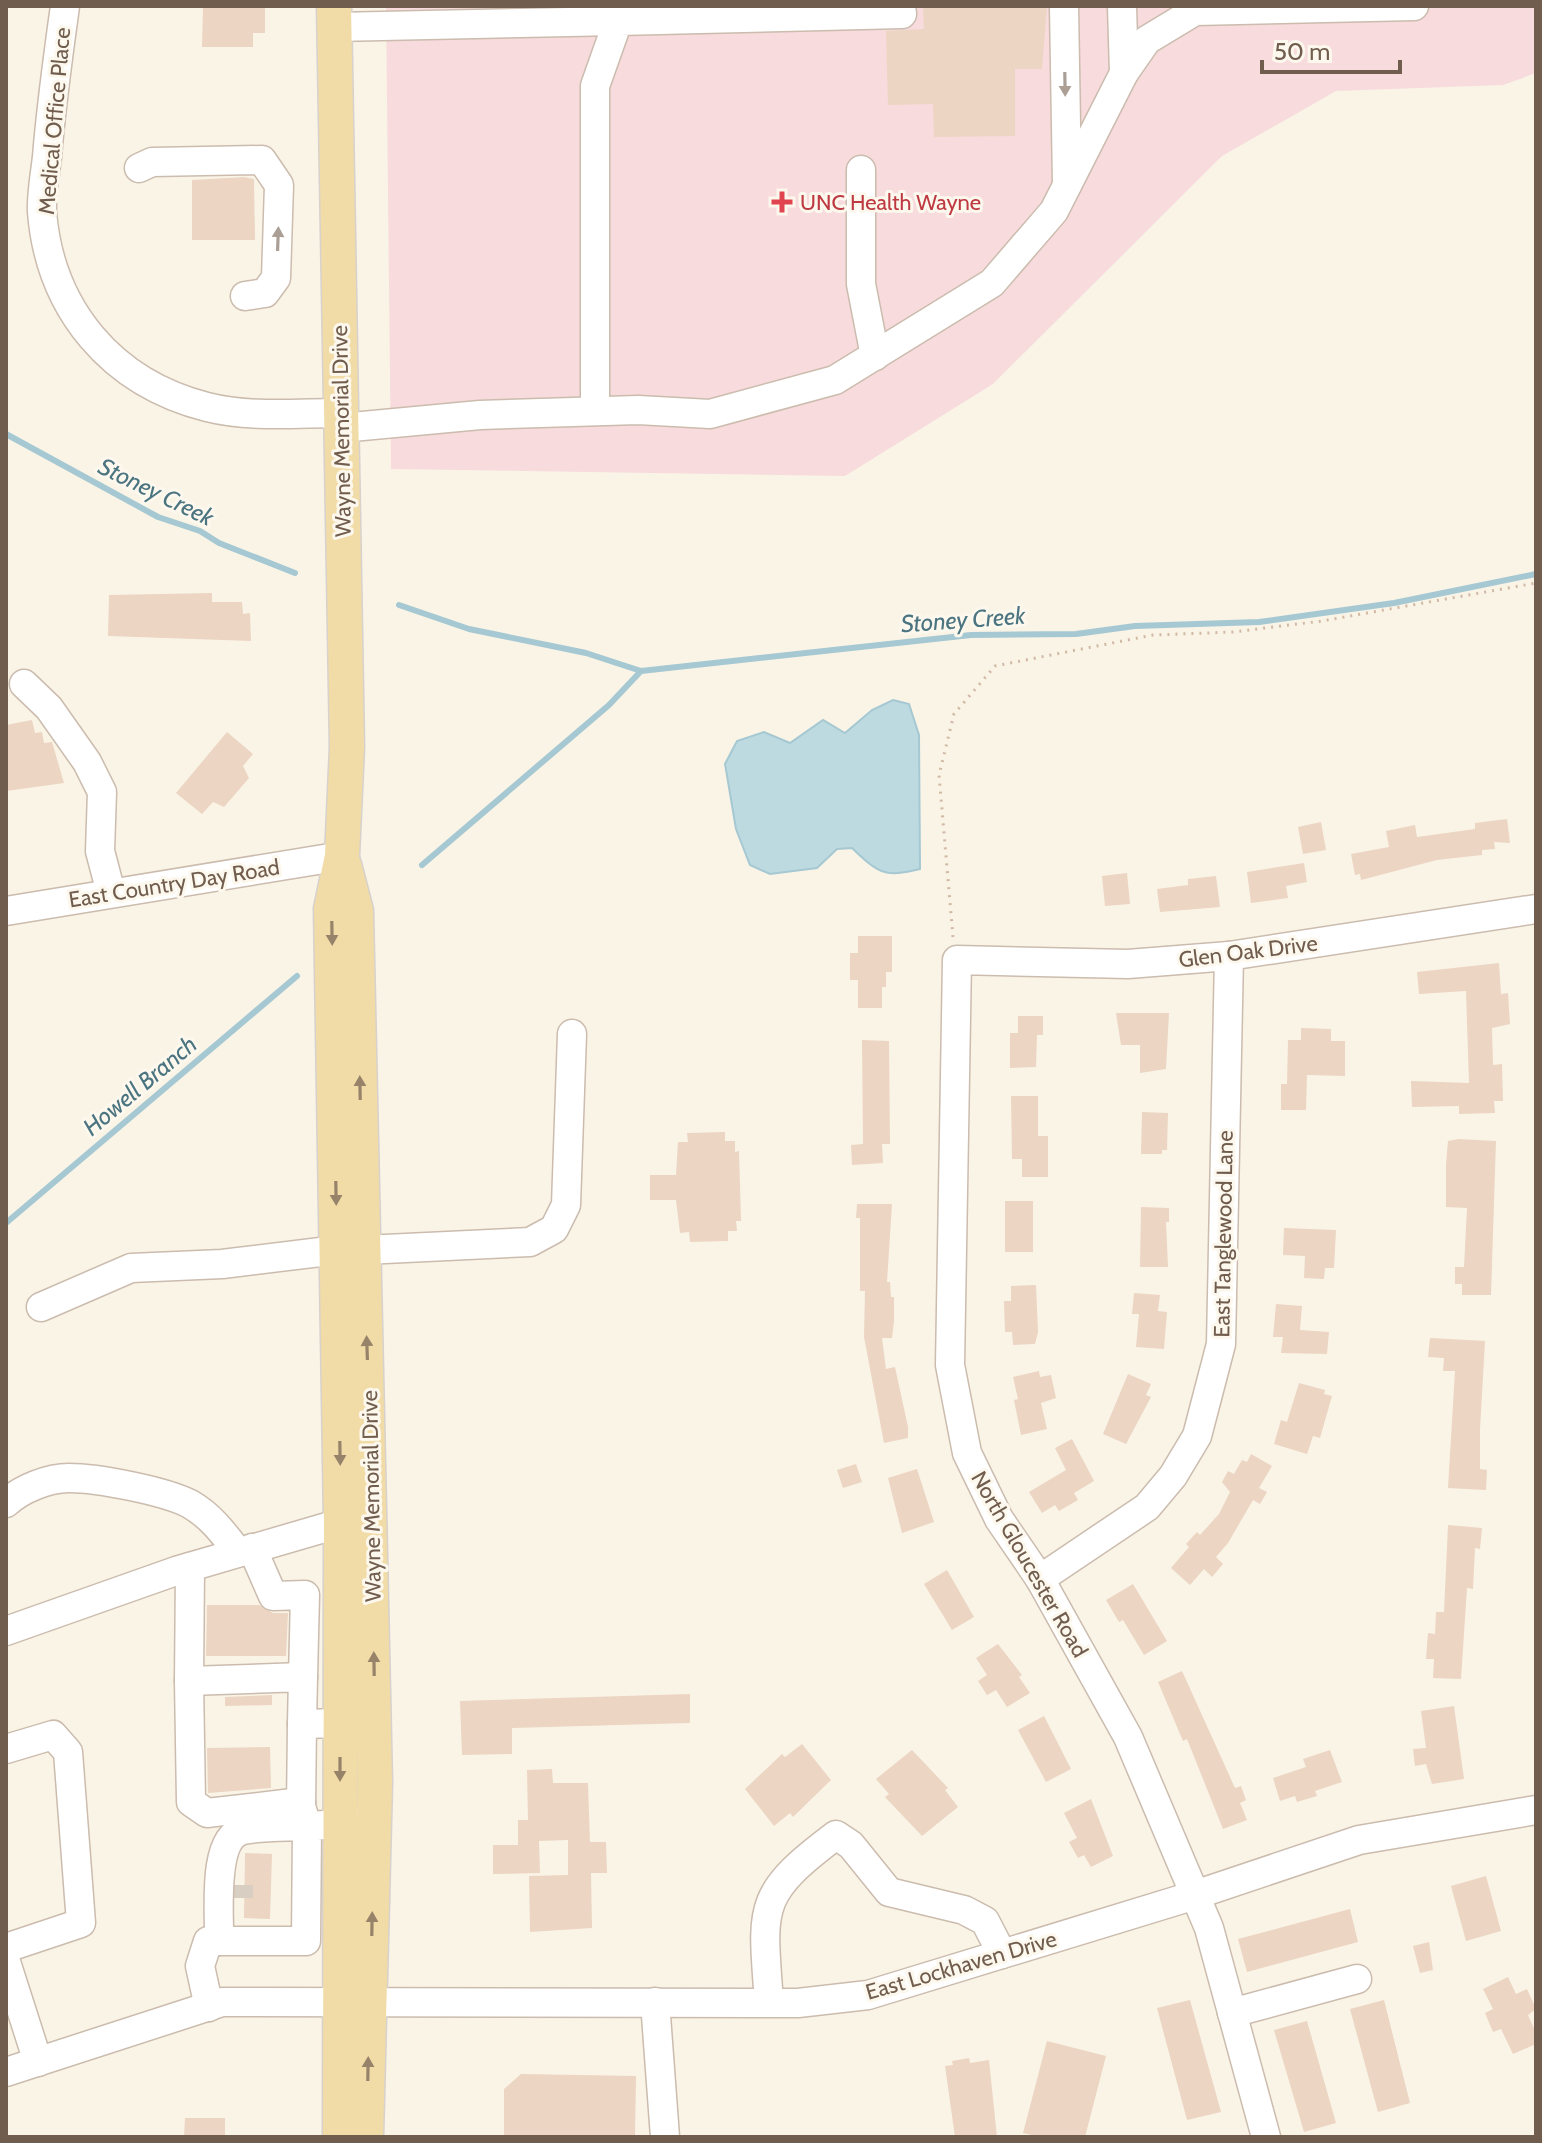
<svg xmlns="http://www.w3.org/2000/svg" width="1542" height="2143" font-family="Cabin,sans-serif">
  <rect width="100%" height="100%" fill="#faf4e7"/>
  <!-- medical -->
  <path fill="#f7dbdd" d="M 386,6 L 1536,6 L 1536,73 L 1503,85 L 1336,91 L 1222,156 L 993,384 L 845,476 L 391,469 Z"/>
  <!-- water -->
  <path fill="#bedae1" stroke="#a5c8d2" stroke-width="2" d="M 893,700 L 909,704 L 919,735 L 920,869 C 884,878 878,873 852,848 L 837,849 L 817,868 L 770,874 L 750,865 L 736,829 L 725,764 L 737,741 L 764,732 L 790,743 L 823,720 L 845,733 L 872,710 Z"/>
  <g fill="none" stroke-linecap="round" stroke-linejoin="round">
    <!-- stream -->
    <g stroke="#a5c8d2" stroke-width="6">
      <path d="M 6,434 L 158,517 L 200,531 L 219,543 L 295,573"/>
      <path d="M 399,605 L 469,629 L 586,653 L 641,671 L 971,635 L 1076,634 L 1135,626 L 1259,622 L 1394,603 L 1536,574"/>
      <path d="M 422,865 L 609,705 L 641,671"/>
      <path d="M 6,1223 L 297,976"/>
    </g>
  </g>
  <!-- building -->
  <g fill="#ecd5c2">
    <path d="M 203,6 L 265,6 L 265,33 L 253,33 L 253,47 L 202,47 Z"/>
    <path d="M 923,6 L 1047,6 L 1042,69 L 1015,69 L 1015,136 L 934,137 L 933,104 L 888,105 L 886,31 L 924,29 Z"/>
    <path d="M 244,177 L 254,179 L 255,240 L 192,240 L 192,180 Z"/>
    <path d="M 212,593 L 212,602 L 242,602 L 243,614 L 250,613 L 251,641 L 108,636 L 109,595 Z"/>
    <path d="M 32,720 L 35,733 L 42,732 L 44,743 L 52,742 L 64,783 L 6,791 L 6,725 Z"/>
    <path d="M 227,732 L 253,754 L 243,766 L 249,778 L 224,807 L 213,802 L 202,814 L 176,793 Z"/>
    <path d="M 1507,819 L 1510,843 L 1494,842 L 1495,849 L 1482,850 L 1482,855 L 1437,860 L 1361,880 L 1360,874 L 1355,875 L 1351,854 L 1389,847 L 1386,831 L 1415,825 L 1417,837 L 1475,829 L 1475,823 Z"/>
    <path d="M 1321,822 L 1326,850 L 1303,854 L 1298,827 Z"/>
    <path d="M 1304,863 L 1307,882 L 1286,886 L 1288,898 L 1251,903 L 1247,872 Z"/>
    <path d="M 1127,873 L 1130,904 L 1105,906 L 1102,876 Z"/>
    <path d="M 1216,876 L 1220,907 L 1160,912 L 1157,889 L 1188,885 L 1188,879 Z"/>
    <path d="M 858,936 L 892,936 L 892,972 L 886,972 L 886,987 L 882,987 L 882,1008 L 858,1008 L 858,980 L 850,980 L 850,953 L 858,953 Z"/>
    <path d="M 1499,963 L 1501,994 L 1508,993 L 1510,1024 L 1492,1028 L 1493,1065 L 1502,1064 L 1503,1101 L 1494,1101 L 1495,1113 L 1459,1114 L 1459,1106 L 1412,1107 L 1411,1081 L 1469,1083 L 1466,991 L 1419,994 L 1417,972 Z"/>
    <path d="M 1116,1013 L 1169,1013 L 1166,1069 L 1140,1073 L 1140,1045 L 1121,1045 Z"/>
    <path d="M 1018,1016 L 1043,1016 L 1043,1035 L 1037,1035 L 1036,1067 L 1010,1068 L 1010,1033 L 1018,1033 Z"/>
    <path d="M 1301,1028 L 1331,1029 L 1331,1041 L 1345,1041 L 1345,1076 L 1307,1075 L 1306,1110 L 1281,1110 L 1281,1084 L 1287,1084 L 1288,1040 L 1301,1040 Z"/>
    <path d="M 862,1040 L 889,1041 L 890,1144 L 882,1144 L 883,1163 L 852,1165 L 851,1145 L 863,1144 Z"/>
    <path d="M 1011,1096 L 1038,1096 L 1038,1136 L 1048,1136 L 1048,1177 L 1022,1177 L 1022,1159 L 1012,1159 Z"/>
    <path d="M 1142,1112 L 1168,1113 L 1167,1150 L 1162,1150 L 1162,1154 L 1141,1154 Z"/>
    <path d="M 725,1132 L 725,1141 L 735,1141 L 735,1152 L 739,1151 L 741,1221 L 736,1221 L 737,1231 L 728,1231 L 728,1241 L 690,1242 L 689,1232 L 680,1233 L 676,1200 L 650,1200 L 650,1175 L 676,1175 L 678,1142 L 688,1142 L 687,1133 Z"/>
    <path d="M 1459,1139 L 1496,1141 L 1491,1295 L 1462,1295 L 1462,1284 L 1455,1284 L 1455,1267 L 1464,1267 L 1467,1208 L 1446,1207 L 1446,1164 L 1448,1141 Z"/>
    <rect x="1005" y="1201" width="28" height="51"/>
    <path d="M 857,1204 L 892,1204 L 887,1282 L 890,1282 L 891,1297 L 894,1297 L 894,1321 L 892,1338 L 882,1338 L 886,1369 L 895,1367 L 908,1427 L 908,1438 L 884,1443 L 864,1337 L 865,1291 L 860,1291 L 860,1218 L 856,1218 Z"/>
    <path d="M 1141,1207 L 1169,1208 L 1169,1222 L 1166,1222 L 1168,1267 L 1140,1267 Z"/>
    <path d="M 1284,1228 L 1336,1230 L 1334,1268 L 1325,1268 L 1324,1279 L 1304,1278 L 1305,1256 L 1283,1255 Z"/>
    <path d="M 1036,1285 L 1038,1332 L 1035,1344 L 1013,1345 L 1012,1332 L 1005,1332 L 1004,1301 L 1011,1301 L 1011,1286 Z"/>
    <path d="M 1134,1293 L 1160,1295 L 1158,1311 L 1167,1312 L 1164,1349 L 1136,1347 L 1139,1314 L 1132,1314 Z"/>
    <path d="M 1276,1304 L 1302,1306 L 1300,1330 L 1329,1332 L 1327,1354 L 1281,1353 L 1283,1337 L 1273,1337 Z"/>
    <path d="M 1430,1338 L 1485,1341 L 1480,1429 L 1480,1469 L 1487,1470 L 1486,1490 L 1448,1488 L 1455,1371 L 1443,1371 L 1444,1358 L 1428,1357 Z"/>
    <path d="M 1039,1371 L 1040,1377 L 1051,1375 L 1056,1398 L 1041,1403 L 1047,1429 L 1021,1435 L 1014,1400 L 1018,1399 L 1013,1377 Z"/>
    <path d="M 1128,1374 L 1151,1384 L 1146,1395 L 1151,1397 L 1126,1444 L 1103,1434 Z"/>
    <path d="M 1299,1383 L 1325,1390 L 1324,1394 L 1332,1396 L 1320,1438 L 1313,1436 L 1307,1454 L 1274,1444 L 1281,1420 L 1287,1422 Z"/>
    <path d="M 1072,1439 L 1094,1481 L 1074,1493 L 1078,1500 L 1059,1511 L 1055,1505 L 1042,1513 L 1029,1492 L 1066,1470 L 1055,1448 Z"/>
    <path d="M 1251,1454 L 1272,1466 L 1259,1488 L 1267,1492 L 1260,1504 L 1253,1500 L 1228,1543 L 1216,1557 L 1223,1564 L 1212,1577 L 1204,1569 L 1190,1585 L 1171,1568 L 1189,1547 L 1186,1544 L 1197,1532 L 1200,1535 L 1219,1514 L 1230,1492 L 1222,1482 L 1228,1471 L 1234,1474 L 1242,1460 L 1247,1462 Z"/>
    <path d="M 856,1464 L 862,1482 L 843,1488 L 837,1470 Z"/>
    <path d="M 917,1469 L 934,1522 L 902,1533 L 888,1478 Z"/>
    <path d="M 1448,1525 L 1482,1528 L 1480,1549 L 1475,1548 L 1473,1589 L 1467,1588 L 1461,1679 L 1433,1678 L 1434,1659 L 1426,1659 L 1428,1633 L 1435,1634 L 1436,1612 L 1444,1612 Z"/>
    <path d="M 947,1570 L 974,1617 L 952,1630 L 924,1584 Z"/>
    <path d="M 1133,1584 L 1167,1641 L 1144,1655 L 1123,1620 L 1119,1622 L 1106,1600 Z"/>
    <path d="M 207,1605 L 259,1605 L 273,1613 L 288,1613 L 286,1656 L 206,1656 Z"/>
    <path d="M 998,1644 L 1022,1675 L 1019,1677 L 1030,1693 L 1007,1707 L 996,1690 L 987,1695 L 978,1681 L 987,1675 L 976,1658 Z"/>
    <path d="M 1182,1671 L 1235,1788 L 1241,1786 L 1246,1800 L 1240,1803 L 1247,1820 L 1223,1829 L 1187,1739 L 1183,1741 L 1158,1682 Z"/>
    <path d="M 690,1694 L 690,1723 L 512,1728 L 512,1754 L 462,1755 L 460,1701 Z"/>
    <path d="M 272,1695 L 272,1705 L 225,1706 L 225,1697 Z"/>
    <path d="M 1454,1706 L 1464,1779 L 1432,1784 L 1426,1764 L 1415,1766 L 1413,1749 L 1426,1748 L 1421,1711 Z"/>
    <path d="M 1044,1716 L 1071,1769 L 1046,1782 L 1018,1730 Z"/>
    <path d="M 802,1744 L 831,1780 L 793,1817 L 790,1813 L 774,1826 L 745,1789 L 782,1754 L 785,1757 Z"/>
    <path d="M 270,1747 L 271,1788 L 208,1793 L 207,1748 Z"/>
    <path d="M 912,1750 L 948,1788 L 945,1790 L 958,1807 L 922,1836 L 885,1797 L 889,1794 L 876,1779 Z"/>
    <path d="M 1330,1750 L 1342,1782 L 1315,1791 L 1317,1796 L 1297,1802 L 1295,1796 L 1280,1801 L 1273,1778 L 1306,1767 L 1303,1759 Z"/>
    <path d="M 552,1769 L 553,1783 L 588,1783 L 590,1842 L 606,1842 L 607,1873 L 591,1873 L 592,1928 L 530,1932 L 529,1876 L 568,1875 L 568,1840 L 539,1841 L 540,1873 L 493,1874 L 493,1845 L 518,1845 L 518,1820 L 528,1820 L 527,1770 Z"/>
    <path d="M 1091,1799 L 1113,1856 L 1091,1867 L 1084,1855 L 1078,1858 L 1069,1842 L 1077,1838 L 1064,1813 Z"/>
    <path d="M 245,1853 L 272,1854 L 270,1919 L 244,1918 Z"/>
    <path d="M 1486,1876 L 1501,1931 L 1466,1941 L 1451,1886 Z"/>
    <path d="M 1350,1909 L 1358,1942 L 1247,1972 L 1238,1939 Z"/>
    <path d="M 1429,1942 L 1433,1970 L 1420,1973 L 1413,1946 Z"/>
    <path d="M 1508,1977 L 1516,1994 L 1527,1989 L 1536,2009 L 1528,2015 L 1536,2033 L 1536,2044 L 1513,2054 L 1501,2029 L 1493,2032 L 1485,2013 L 1493,2009 L 1483,1989 Z"/>
    <path d="M 1190,2000 L 1221,2112 L 1187,2120 L 1157,2008 Z"/>
    <path d="M 1384,2000 L 1410,2103 L 1378,2112 L 1350,2009 Z"/>
    <path d="M 1307,2021 L 1336,2123 L 1304,2132 L 1274,2030 Z"/>
    <path d="M 1047,2041 L 1106,2056 L 1085,2137 L 1040,2137 L 1023,2133 Z"/>
    <path d="M 969,2058 L 970,2063 L 989,2060 L 997,2137 L 955,2137 L 945,2066 L 953,2065 L 952,2061 Z"/>
    <path d="M 521,2074 L 636,2076 L 635,2137 L 504,2137 L 504,2089 Z"/>
    <path d="M 185,2118 L 225,2118 L 225,2137 L 184,2137 Z"/>
  </g>
  <g fill="none" stroke-linecap="round" stroke-linejoin="round">
    <!-- minor-tunnel -->
    <path stroke="#d8cec1" stroke-width="28" stroke-dasharray="28 14" stroke-linecap="butt" d="M 239,1898 L 239,1885"/>
    <defs>
      <g id="minor">
        <path d="M 65,6 C 58,56 51,107 47,157 C 45,175 41,195 42,212 C 50,310 112,383 207,407 C 250,418 297,413 341,413"/>
        <path d="M 1064,6 L 1067,185"/>
        <path d="M 1122,6 L 1124,73"/>
        <path d="M 335,27 L 618,21"/>
        <path d="M 139,168 L 152,162 L 262,160 L 279,185 L 276,278 L 265,293 L 245,296"/>
        <path d="M 861,170 L 861,284 L 875,356"/>
        <path d="M 595,411 L 595,86 L 618,21 L 902,14 L 901,6"/>
        <path d="M 341,428 L 480,415 L 638,410 L 710,414 L 835,380 L 992,283 L 1054,211 L 1124,73 L 1147,40 L 1195,11 L 1414,6"/>
        <path d="M 24,684 L 49,708 L 87,762 L 102,792 L 100,851 L 111,893"/>
        <path d="M 6,911 L 342,856"/>
        <path d="M 364,1250 L 530,1242 L 554,1229 L 566,1205 L 572,1034"/>
        <path d="M 41,1307 L 131,1268 L 222,1264 L 337,1250"/>
        <path d="M 6,1503 C 21,1489 48,1478 69,1478 C 98,1478 165,1491 190,1504 C 211,1516 224,1534 238,1552"/>
        <path d="M 252,1548 L 273,1596 L 305,1595 L 303,1677"/>
        <path d="M 190,1567 L 189,1681 L 303,1677 L 302,1724"/>
        <path d="M 1040,1579 L 1147,1507 L 1173,1476 L 1197,1436 L 1221,1344 L 1229,956"/>
        <path d="M 6,1631 L 176,1571 L 341,1523"/>
        <path d="M 189,1681 L 191,1802 L 207,1813 L 301,1802"/>
        <path d="M 6,1749 L 53,1735 L 68,1752 L 81,1923 L 6,1948"/>
        <path d="M 219,1941 C 220,1915 211,1838 243,1830 C 263,1826 286,1827 307,1826 L 301,1806 L 302,1724 L 341,1723"/>
        <path d="M 6,1962 L 38,2062"/>
        <path d="M 655,2002 L 665,2137"/>
        <path d="M 769,2002 C 762,1906 756,1895 836,1835 L 851,1845 L 889,1892 L 964,1910 L 985,1921 L 1002,1954"/>
        <path d="M 209,2007 L 200,1966 L 208,1941 L 306,1941 L 307,1826 L 360,1823"/>
        <path d="M 1232,2013 L 1357,1979"/>
        <path d="M 6,2072 L 222,2002 L 798,2003 L 868,1995 L 1192,1896 L 1359,1840 L 1536,1810"/>
        <path d="M 1266,2137 L 1209,1928 L 1128,1737 L 1040,1579 L 999,1519 L 967,1453 L 950,1365 L 957,960 L 1128,964 L 1229,956 L 1536,909"/>
      </g>
      <g id="major">
        <path d="M 334,6 L 347,747 L 342,856 L 331,909 L 341,1523 L 340,2137"/>
        <path d="M 344,865 L 356,911 L 375,1783 L 366,2137"/>
      </g>
    </defs>
    <!-- minor casing -->
    <use href="#minor" stroke="#cbbcae" stroke-width="31"/>
    <!-- major casing -->
    <use href="#major" stroke="#d7d2cd" stroke-width="37"/>
    <!-- path -->
    <path stroke="#d1b9a5" stroke-width="3" stroke-dasharray="2 6" stroke-linecap="butt" d="M 953,937 L 939,775 L 954,714 L 995,666 L 1153,635 L 1233,632 L 1322,621 L 1536,583"/>
    <!-- minor -->
    <use href="#minor" stroke="#fff" stroke-width="28"/>
    <!-- major -->
    <use href="#major" stroke="#f1dba7" stroke-width="34"/>
  </g>
  <!-- one-way arrows -->
  <defs><path id="oneway-solid" d="M-6-.8H1V-3.2L6.5 0L1 3.2V.8H-6Z" transform="scale(2)"/></defs>
  <g fill="#aa9e95">
    <use href="#oneway-solid" transform="translate(1065 84) rotate(89)"/>
    <use href="#oneway-solid" transform="translate(278 239) rotate(-88)"/>
  </g>
  <g fill="#978369">
    <use href="#oneway-solid" transform="translate(332 933) rotate(89)"/>
    <use href="#oneway-solid" transform="translate(360 1088) rotate(-91)"/>
    <use href="#oneway-solid" transform="translate(336 1193) rotate(89)"/>
    <use href="#oneway-solid" transform="translate(367 1348) rotate(-92)"/>
    <use href="#oneway-solid" transform="translate(340 1453) rotate(89)"/>
    <use href="#oneway-solid" transform="translate(374 1664) rotate(-91)"/>
    <use href="#oneway-solid" transform="translate(340 1769) rotate(90)"/>
    <use href="#oneway-solid" transform="translate(372 1924) rotate(-89)"/>
    <use href="#oneway-solid" transform="translate(368 2069) rotate(-89)"/>
  </g>
  <!-- markers -->
  <path fill="#e0444e" stroke="#fdf8ed" stroke-width="3" d="M778 190h8v8h8v8h-8v8h-8v-8h-8v-8h8z"/>
  <g text-anchor="middle" stroke-width="6" stroke-linejoin="round" paint-order="stroke">
    <!-- street labels -->
    <g font-size="22" fill="#715d4e" stroke="#fdf8ed">
      <text transform="translate(54 121) rotate(-85)" y="8">Medical Office Place</text>
      <text transform="translate(341 431) rotate(-91)" y="8">Wayne Memorial Drive</text>
      <text transform="translate(174 883) rotate(-9)" y="8">East Country Day Road</text>
      <text transform="translate(1248 951) rotate(-7)" y="8">Glen Oak Drive</text>
      <text transform="translate(1223 1234) rotate(-89)" y="8">East Tanglewood Lane</text>
      <text transform="translate(371 1496) rotate(-91)" y="8">Wayne Memorial Drive</text>
      <text transform="translate(1030 1564) rotate(60)" y="8">North Gloucester Road</text>
      <text transform="translate(961 1965) rotate(-16)" y="8">East Lockhaven Drive</text>
    </g>
    <!-- health labels -->
    <g font-size="22" fill="#be3a42" stroke="#fdf8ed" text-anchor="start">
      <text x="800" y="210">UNC Health Wayne</text>
    </g>
    <!-- water labels -->
    <g font-size="24" font-style="italic" fill="#4b7481" stroke="#fdf8ed">
      <text transform="translate(156 492) rotate(26)" y="8">Stoney Creek</text>
      <text transform="translate(963 620) rotate(-4)" y="8">Stoney Creek</text>
      <text transform="translate(140 1086) rotate(-40)" y="8">Howell Branch</text>
    </g>
  </g>
  <!-- border -->
  <rect width="1542" height="2143" fill="none" stroke="#715d4e" stroke-width="16"/>
  <!-- scale -->
  <path d="M1262 60v12h138v-12" fill="none" stroke="#715d4e" stroke-width="4"/>
  <text x="1274" y="60" font-size="24" fill="#715d4e" stroke="#fdf8ed" stroke-width="6" paint-order="stroke">50 m</text>
</svg>
